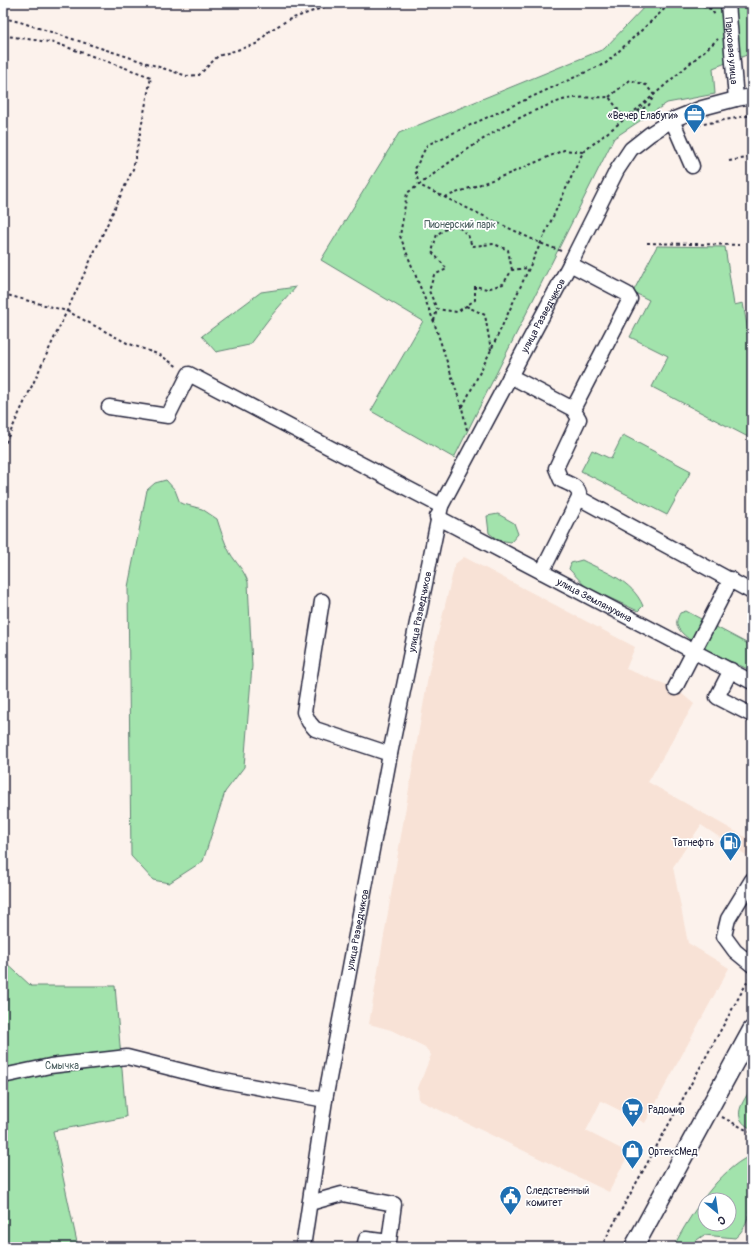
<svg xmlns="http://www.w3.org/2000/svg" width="755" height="1250" font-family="Pangolin,sans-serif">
  <rect width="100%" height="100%" fill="#fcf2ec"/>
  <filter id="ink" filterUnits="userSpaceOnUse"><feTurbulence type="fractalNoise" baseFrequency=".025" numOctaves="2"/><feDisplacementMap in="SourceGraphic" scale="8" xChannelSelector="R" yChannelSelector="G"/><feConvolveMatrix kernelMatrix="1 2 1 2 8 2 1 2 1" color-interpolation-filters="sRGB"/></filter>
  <g filter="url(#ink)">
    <!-- built -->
    <path fill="#f8e2d6" d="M 464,557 L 635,647 L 626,669 L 675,688 L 694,704 L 648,782 L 752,841 L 752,859 L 701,825 L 673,867 L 688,943 L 729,968 L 645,1123 L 601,1101 L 586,1131 L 629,1153 L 609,1192 L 419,1100 L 418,1088 L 431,1055 L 425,1047 L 391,1030 L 369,1024 L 429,671 L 455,564 Z"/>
    <!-- green -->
    <g fill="#a2e3ac" stroke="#628274" fill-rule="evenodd">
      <path d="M 648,3 L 752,3 L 752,53 L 713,68 L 715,94 L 667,103 L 614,138 L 454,458 L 371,411 L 423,321 L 321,260 L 399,133 L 604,49 Z"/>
      <path d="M 657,246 L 725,247 L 734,305 L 743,303 L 750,342 L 752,364 L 752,439 L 652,387 L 668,356 L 630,337 L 649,300 L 633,292 Z"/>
      <path d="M 296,287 L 271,316 L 249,345 L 216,352 L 202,336 L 261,292 Z"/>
      <path d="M 623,435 L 691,471 L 667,515 L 581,471 L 592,450 L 611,459 Z"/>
      <path d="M 166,480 L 175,490 L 180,503 L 202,509 L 217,519 C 221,531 224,542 230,553 C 236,563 244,570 248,582 L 252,666 L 244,767 L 225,792 L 203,861 L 169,883 L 153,880 L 131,856 L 128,587 L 147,490 L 155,483 Z"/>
      <path d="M 498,514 L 514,523 L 518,534 L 511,542 L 498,540 L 489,533 L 487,516 Z"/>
      <path d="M 582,560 C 605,572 632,580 643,606 L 638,611 L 586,587 L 569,569 L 571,563 Z"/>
      <path d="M 686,611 L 752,646 L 752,671 C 736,663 682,643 677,625 C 676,621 678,617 680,613 Z"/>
      <path d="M 3,960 L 31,986 L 115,986 L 126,1117 L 53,1131 L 78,1247 L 3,1247 Z"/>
      <path d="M 752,1087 L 752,1129 C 729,1118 743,1102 752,1087 Z"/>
      <path d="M 750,1156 L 752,1156 C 752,1181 755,1223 735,1238 L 704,1235 L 687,1247 L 678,1247 L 675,1244 C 690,1215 720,1169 750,1156 ZM 705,1200 L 729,1200 L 729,1224 L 705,1224 Z"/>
    </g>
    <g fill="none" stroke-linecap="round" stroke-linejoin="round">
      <defs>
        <g id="minor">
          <path id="s1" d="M 728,3 L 736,99"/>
          <path d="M 672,120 L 692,166"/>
          <path d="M 570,264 L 627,294 L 630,299 L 573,409"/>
          <path d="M 510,376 L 573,409 L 579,419 L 556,468 L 561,480 C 569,484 581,487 579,498 L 542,572"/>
          <path d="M 109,407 L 168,416 L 189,374 L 441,506"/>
          <path d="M 579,498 L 752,592"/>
          <path id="s2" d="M 437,517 L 752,682"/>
          <path d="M 322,601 L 304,712 L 309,722 L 315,729 L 390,754"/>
          <path d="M 731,670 L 717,697 L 752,715"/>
          <path d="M 675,688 L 731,579"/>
          <path d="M 752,880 L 728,919 L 724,936 L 735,951 L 752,965"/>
          <path d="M 3,1076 L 50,1066 L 127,1057 L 214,1079 L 325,1100"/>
          <path d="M 310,1203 L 342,1194 L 394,1204 L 389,1242 L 366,1239 L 364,1247"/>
          <path id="s3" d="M 303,1247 L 325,1100 L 390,754 L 441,506 L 570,264 L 617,170 L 631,149 L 650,134 L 672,120 L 702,108 L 736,99 L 752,96"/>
        </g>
        <path id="major" d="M 634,1247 L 752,1030"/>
      </defs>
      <!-- minor casing -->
      <use href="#minor" stroke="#22223b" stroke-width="17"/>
      <!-- major casing -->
      <use href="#major" stroke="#22223b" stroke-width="21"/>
      <!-- path -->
      <g stroke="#22223b" stroke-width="2" stroke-dasharray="3 3" stroke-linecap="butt">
        <path d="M 691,3 L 711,9 L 715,15"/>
        <path d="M 3,18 L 20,22 L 187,76 L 199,75 L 218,56 L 256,44 L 261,40 L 269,31 L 288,20 L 330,5 L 359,3"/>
        <path d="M 609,97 L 630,80 L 646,85 L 654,95 L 649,105 L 631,115"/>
        <path d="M 698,125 L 752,115"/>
        <path d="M 729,161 L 752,157"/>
        <path d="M 445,197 L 511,173 L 564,150 L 583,152"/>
        <path d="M 647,243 L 742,245"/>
        <path d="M 561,251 L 540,243 L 419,185 C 463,152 508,118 560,101 C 573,96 595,98 609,97 L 625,119"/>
        <path d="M 512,270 L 508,250 L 494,244 L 472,246 L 468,235 L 455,224 L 437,234 L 432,252 L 447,269 L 434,275 L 429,291 L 437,309 L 457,312 L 475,300 L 475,286 L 487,289 L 503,284 L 512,270 L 528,268"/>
        <path d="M 3,294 L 67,311 L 127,343 L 160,355 L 178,367"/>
        <path d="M 466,306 L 485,315 L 491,350"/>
        <path d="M 434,321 L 437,309"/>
        <path d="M 462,408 L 434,322 L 400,236 L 407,193 L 419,185 L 415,169 L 427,145 L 606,63 L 671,3"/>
        <path d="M 467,430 L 462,408 L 491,350 L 583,152 L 641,106 L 718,39"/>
        <path d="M 3,448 L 133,169 L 151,77 L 55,43 L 7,36"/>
        <path d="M 722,1117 L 752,1133"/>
        <path d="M 601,1247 L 750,977"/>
        <path d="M 745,1247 L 752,1235"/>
      </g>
      <!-- minor -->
      <use href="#minor" stroke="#fff" stroke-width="14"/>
      <!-- major -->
      <use href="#major" stroke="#fff" stroke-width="18"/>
    </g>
  </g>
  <!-- icons -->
  <defs>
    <symbol id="office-pin" viewBox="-11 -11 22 30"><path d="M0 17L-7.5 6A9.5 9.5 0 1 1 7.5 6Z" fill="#1f6fb2" stroke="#fff"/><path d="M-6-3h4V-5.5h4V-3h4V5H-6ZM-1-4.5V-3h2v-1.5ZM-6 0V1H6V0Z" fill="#fff"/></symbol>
    <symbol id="fuel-pin" viewBox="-11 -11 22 30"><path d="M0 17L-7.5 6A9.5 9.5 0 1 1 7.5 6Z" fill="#1f6fb2" stroke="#fff"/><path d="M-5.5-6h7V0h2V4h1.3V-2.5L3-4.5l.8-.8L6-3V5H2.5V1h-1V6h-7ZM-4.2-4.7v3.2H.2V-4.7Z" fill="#fff"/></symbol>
    <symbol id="supermarket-pin" viewBox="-11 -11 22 30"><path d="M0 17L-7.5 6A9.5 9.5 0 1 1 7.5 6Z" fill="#1f6fb2" stroke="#fff"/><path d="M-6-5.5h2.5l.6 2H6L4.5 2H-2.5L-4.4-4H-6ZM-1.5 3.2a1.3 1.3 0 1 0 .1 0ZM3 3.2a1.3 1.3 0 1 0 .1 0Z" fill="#fff"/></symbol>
    <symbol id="shop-pin" viewBox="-11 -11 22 30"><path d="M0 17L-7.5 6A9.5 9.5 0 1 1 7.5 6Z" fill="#1f6fb2" stroke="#fff"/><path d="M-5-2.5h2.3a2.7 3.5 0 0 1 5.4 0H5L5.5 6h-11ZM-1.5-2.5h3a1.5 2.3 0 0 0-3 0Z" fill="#fff"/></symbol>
    <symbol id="civic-pin" viewBox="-11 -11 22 30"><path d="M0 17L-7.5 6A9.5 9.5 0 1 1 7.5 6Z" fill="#1f6fb2" stroke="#fff"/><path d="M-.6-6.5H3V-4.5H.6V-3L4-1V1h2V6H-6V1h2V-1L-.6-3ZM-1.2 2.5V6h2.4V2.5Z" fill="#fff"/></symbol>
  </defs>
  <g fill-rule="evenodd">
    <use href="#office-pin" x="682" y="102" width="25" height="34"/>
    <use href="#fuel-pin" x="718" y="830" width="25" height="34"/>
    <use href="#supermarket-pin" x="620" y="1096" width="25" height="34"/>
    <use href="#shop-pin" x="620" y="1138" width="25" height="34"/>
    <use href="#civic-pin" x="498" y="1184" width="25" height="34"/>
  </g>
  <g text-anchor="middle" stroke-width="3.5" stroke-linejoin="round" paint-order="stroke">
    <!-- street labels -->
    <g font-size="10" fill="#22223b" stroke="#fff">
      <text dy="4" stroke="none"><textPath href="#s1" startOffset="48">Парковая улица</textPath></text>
      <text dy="4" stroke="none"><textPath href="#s3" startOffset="970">улица Разведчиков</textPath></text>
      <text dy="4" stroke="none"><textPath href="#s2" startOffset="178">улица Землянухина</textPath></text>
      <text dy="4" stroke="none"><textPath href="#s3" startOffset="646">улица Разведчиков</textPath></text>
      <text dy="4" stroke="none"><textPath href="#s3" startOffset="322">улица Разведчиков</textPath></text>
    </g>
    <!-- poi labels -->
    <g font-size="10" fill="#22223b" stroke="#fff" text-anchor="start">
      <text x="678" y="119" text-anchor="end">«Вечер Елабуги»</text>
      <text x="714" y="846" text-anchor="end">Татнефть</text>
      <text x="648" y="1113">Радомир</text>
      <text x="648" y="1155">ОртексМед</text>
      <text x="526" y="1194">Следственный<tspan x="526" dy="12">комитет</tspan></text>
    </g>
    <!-- park labels -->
    <g font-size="10" fill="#485c5d" stroke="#fff">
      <text x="460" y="228">Пионерский парк</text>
      <text x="62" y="1069">Смычка</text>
    </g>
  </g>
  <!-- margin -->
  <rect width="755" height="1250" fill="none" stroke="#fff" stroke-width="16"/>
  <rect x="8" y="8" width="739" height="1234" fill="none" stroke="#22223b" stroke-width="1.5" filter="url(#ink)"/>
  <!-- north arrow -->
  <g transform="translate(717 1212) rotate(151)"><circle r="19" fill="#ffffff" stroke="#a7a7b1"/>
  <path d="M0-3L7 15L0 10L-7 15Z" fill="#1f6fb2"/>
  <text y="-6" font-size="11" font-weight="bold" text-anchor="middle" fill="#22223b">С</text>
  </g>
</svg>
